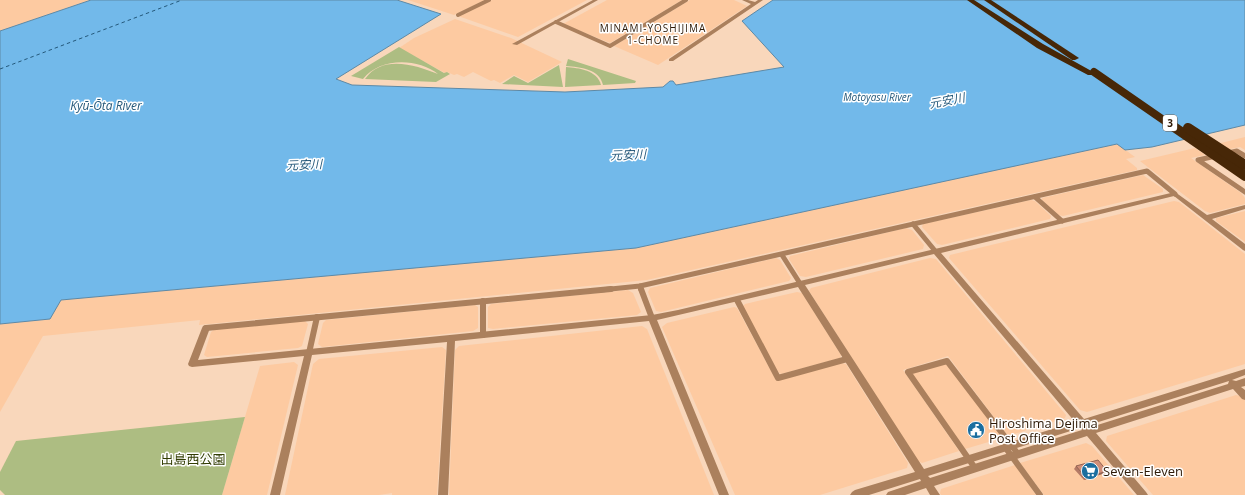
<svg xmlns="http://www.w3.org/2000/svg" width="1245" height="495" font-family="'Open Sans','Noto Sans JP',sans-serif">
  <rect width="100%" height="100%" fill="#f9d7bb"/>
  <!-- built -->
  <g fill="#fdcaa1">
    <path d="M 0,0 L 90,0 L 0,31 Z"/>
    <path d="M 408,0 L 485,0 L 454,15 Z"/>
    <path d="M 492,0 L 587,0 L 518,37 L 458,16 Z"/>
    <path d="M 607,0 L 682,0 L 610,43 L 563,24 Z"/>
    <path d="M 690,0 L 734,0 L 747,6 L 658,65 L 614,46 Z"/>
    <path d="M 455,19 L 511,38 L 562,62 L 528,82 L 514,75 L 500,83 L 494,80 L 491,81 L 473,72 L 464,77 L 457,74 L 454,75 L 447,72 L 445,73 L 399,48 L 414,38 Z"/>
    <path d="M 1245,137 L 1245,150 L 1240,147 L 1225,150 L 1217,144 Z"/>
    <path d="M 1117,144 L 1135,157 L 1126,159 L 1137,168 L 1137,170 L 647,280 L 199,325 L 200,320 L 43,336 L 0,412 L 0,324 L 50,319 L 60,300 L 636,248 Z"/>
    <path d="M 1195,148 L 1205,155 L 1191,158 L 1241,193 L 1245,198 L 1245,204 L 1210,213 L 1205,211 L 1140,161 Z"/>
    <path d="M 1143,175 L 1163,189 L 1163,192 L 1063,216 L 1058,215 L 1042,200 L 1042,198 Z"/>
    <path d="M 1031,200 L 1035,201 L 1051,216 L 1050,219 L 942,245 L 937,244 L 922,227 L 923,224 Z"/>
    <path d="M 1174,201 L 1179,202 L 1245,254 L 1245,364 L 1087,412 L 1080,410 L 949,258 L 950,255 Z"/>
    <path d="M 1245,211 L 1245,242 L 1216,221 L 1216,218 Z"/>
    <path d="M 906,228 L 912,230 L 924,245 L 923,249 L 806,277 L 800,276 L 789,259 L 790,256 Z"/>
    <path d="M 776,258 L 780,260 L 791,278 L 789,281 L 661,312 L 656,311 L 648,292 L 650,288 Z"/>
    <path d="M 930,258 L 936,259 L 1066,415 L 1065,418 L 1008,436 L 948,356 L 903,370 L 959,451 L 922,463 L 918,461 L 809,291 L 811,288 Z"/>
    <path d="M 628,290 L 633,293 L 641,312 L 637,315 L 493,329 L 488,328 L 488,307 L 491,304 Z"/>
    <path d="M 797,292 L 802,293 L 841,355 L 840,358 L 781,374 L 778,372 L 742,307 L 745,304 Z"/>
    <path d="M 475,305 L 478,307 L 478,328 L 473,331 L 322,347 L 318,344 L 323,323 L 326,320 Z"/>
    <path d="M 734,307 L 737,308 L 776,380 L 841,363 L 846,364 L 908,463 L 907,468 L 820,495 L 735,495 L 662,327 L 667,323 Z"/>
    <path d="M 305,321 L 308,324 L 302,346 L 298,348 L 207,357 L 204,355 L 211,332 L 215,329 Z"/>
    <path d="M 642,326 L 647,329 L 714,495 L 449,495 L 455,350 L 459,346 Z"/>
    <path d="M 442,347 L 446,350 L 437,495 L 392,495 L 392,493 L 379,495 L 285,495 L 313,364 L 319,359 Z"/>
    <path d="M 294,362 L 298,365 L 267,495 L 222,495 L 260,366 Z"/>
    <path d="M 944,364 L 948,365 L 1002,438 L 965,449 L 912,375 L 913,372 Z"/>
    <path d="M 1236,395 L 1240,396 L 1245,400 L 1245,495 L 1153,495 L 1106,441 L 1107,436 Z"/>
    <path d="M 1086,443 L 1092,446 L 1134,495 L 1044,495 L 1020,463 Z"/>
    <path d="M 1015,465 L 1036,495 L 941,495 L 940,493 L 941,489 Z"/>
  </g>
  <!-- green -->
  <g fill="#adbd82">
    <path d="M 399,47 L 444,73 L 447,72 L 450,74 L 436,82 L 365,79 C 382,54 416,65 438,74 C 418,58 380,57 363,79 L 351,76 Z"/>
    <path d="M 568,59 L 636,81 L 635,83 L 603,85 C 600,69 580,67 566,66 Z"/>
    <path d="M 559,65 L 563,87 L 502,84 L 514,76 L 528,83 Z"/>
    <path d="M 566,67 C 579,68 597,70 601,85 L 565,87 Z"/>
    <path d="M 245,417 L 222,495 L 5,495 L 0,490 L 0,472 L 16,441 Z"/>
  </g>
  <!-- water -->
  <path fill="#72b9ea" stroke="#5d89a6" d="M 91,0 L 397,0 L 441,14 L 336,79 L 352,85 L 565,92 L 663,87 L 670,81 L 673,81 L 676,85 L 784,67 L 742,21 L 773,0 L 1245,0 L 1245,125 L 1152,147 L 1125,150 L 1117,144 L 636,248 L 61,300 L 50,319 L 0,324 L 0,31 Z"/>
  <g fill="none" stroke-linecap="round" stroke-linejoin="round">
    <!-- ferry -->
    <path stroke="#24587a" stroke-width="1" stroke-dasharray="3.5 3" stroke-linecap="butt" d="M 0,69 L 182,0"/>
    <!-- minor-far2 -->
    <g stroke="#ab805d" stroke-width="4">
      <path d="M 458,15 L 489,0"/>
      <path d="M 556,22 L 610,46 L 686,0"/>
    </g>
    <!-- minor-far1 -->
    <g stroke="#ab805d" stroke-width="5">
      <path d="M 1228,153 L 1237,151 L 1245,156"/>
      <path d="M 1216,156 L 1198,160 L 1245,192"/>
      <path d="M 1035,197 L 1062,221"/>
      <path d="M 913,224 L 936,252"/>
      <path d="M 782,255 L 801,285"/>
      <path d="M 640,286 L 641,290"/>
      <path d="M 601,290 L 640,286 L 1147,171 L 1175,194"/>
    </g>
    <!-- minor -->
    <g stroke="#ab805d" stroke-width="6">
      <path d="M 641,289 L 652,318"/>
      <path d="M 737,300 L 778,378 L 847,359"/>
      <path d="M 483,301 L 483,335"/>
      <path d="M 206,328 L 611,289"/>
      <path d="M 309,353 L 317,317"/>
      <path d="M 1005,447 L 1040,495"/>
      <path d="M 975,468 L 908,372 L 947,361 L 1018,454"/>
    </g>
    <!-- tertiary -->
    <g fill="#ab805d" fill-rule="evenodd">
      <path d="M 593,0 L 598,0 L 517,45 L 512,44 Z"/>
      <path d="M 742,0 L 748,0 L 755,2 L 758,0 L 763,0 L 673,61 L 669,61 L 669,59 L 751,4 Z"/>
      <path d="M 1175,192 L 1207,215 L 1245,205 L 1245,209 L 1212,219 L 1245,244 L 1245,251 L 1243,250 L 1174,196 L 941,253 L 1084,419 L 1245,369 L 1245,375 L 1232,380 L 1236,381 L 1245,378 L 1245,386 L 1241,387 L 1245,390 L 1245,400 L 1242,399 L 1233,389 L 1096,433 L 1146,492 L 1148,495 L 1137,495 L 1087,436 L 934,486 L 940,495 L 930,495 L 926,488 L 905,495 L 886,495 L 888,492 L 921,481 L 920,479 L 869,495 L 850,495 L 852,492 L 855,490 L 915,472 L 798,287 L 657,320 L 729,495 L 719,495 L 649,321 L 455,341 L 448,495 L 438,495 L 447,342 L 312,355 L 280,495 L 270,495 L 304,356 L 192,367 L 189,366 L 188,364 L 202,328 L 203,326 L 206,325 L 209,326 L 210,328 L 198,360 L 652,315 L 678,310 ZM 934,254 L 1075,422 L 924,469 L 805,285 ZM 1229,381 L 1228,384 L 1091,427 L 1089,425 ZM 1080,428 L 1082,430 L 930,478 L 928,476 Z"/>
    </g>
    <!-- motorway -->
    <g fill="#472707" fill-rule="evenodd">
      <path d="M 967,0 L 974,0 L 1043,44 L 1095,73 L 1094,75 L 1088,75 L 1037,48 Z"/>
      <path d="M 984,0 L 991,0 L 1079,58 L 1075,60 L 1072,60 Z"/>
    </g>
    <!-- motorway-bridge-far1 -->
    <path stroke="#472707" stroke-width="8" d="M 1094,72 L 1175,128"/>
    <!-- motorway-bridge -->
    <g stroke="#472707" stroke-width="10">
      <path d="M 1174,127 L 1245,176"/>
      <path d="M 1188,128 L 1245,165"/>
    </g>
  </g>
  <!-- wall -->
  <path fill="#b47a66" d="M 1076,466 L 1105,473 L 1084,480 L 1074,469 Z"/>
  <!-- shaded-wall -->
  <path fill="#926353" d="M 1107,471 L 1105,473 L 1084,480 L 1086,478 Z"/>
  <!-- building -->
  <path fill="#d18e77" stroke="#926353" d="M 1098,460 L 1107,471 L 1086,478 L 1076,466 Z"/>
  <!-- icons -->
  <defs>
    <symbol id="civic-disc" viewBox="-11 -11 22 22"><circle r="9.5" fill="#1b6e9f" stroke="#fff"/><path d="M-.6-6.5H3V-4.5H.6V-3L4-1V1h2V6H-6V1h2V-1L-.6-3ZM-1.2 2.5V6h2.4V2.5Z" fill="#fff"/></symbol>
    <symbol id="supermarket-disc" viewBox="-11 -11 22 22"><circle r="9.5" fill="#1b6e9f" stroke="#fff"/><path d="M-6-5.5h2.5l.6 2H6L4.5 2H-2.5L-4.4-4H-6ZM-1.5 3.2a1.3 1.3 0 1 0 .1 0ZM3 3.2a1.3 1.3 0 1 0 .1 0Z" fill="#fff"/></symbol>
  </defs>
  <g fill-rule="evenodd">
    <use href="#civic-disc" x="966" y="420" width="20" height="20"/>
    <use href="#supermarket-disc" x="1080" y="461" width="20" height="20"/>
  </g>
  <g text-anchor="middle" stroke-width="3" stroke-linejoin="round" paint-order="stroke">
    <!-- far-neighbourhood labels -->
    <g font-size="10" letter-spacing="1" fill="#2d1906" stroke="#fff">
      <text x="653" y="32">MINAMI-YOSHIJIMA<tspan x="653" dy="12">1-CHOME</tspan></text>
    </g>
    <!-- far-water labels -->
    <g font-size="10" font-style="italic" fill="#24587a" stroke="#fff">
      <text x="877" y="101">Motoyasu River</text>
    </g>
    <!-- shield labels -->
    <rect fill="#fff" stroke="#6c5e51" stroke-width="1" x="1163" y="115" width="14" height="16" rx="3"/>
    <g font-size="10" font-weight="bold" fill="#2d1906">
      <text x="1170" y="127">3</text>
    </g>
    <!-- water labels -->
    <g font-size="12" font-style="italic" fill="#24587a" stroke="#fff">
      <text transform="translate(947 101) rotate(-11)" y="4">元安川</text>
      <text x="106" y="110">Kyū-Ōta River</text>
      <text transform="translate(628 155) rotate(-2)" y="4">元安川</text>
      <text transform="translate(304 165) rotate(-2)" y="4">元安川</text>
    </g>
    <!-- near-poi labels -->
    <g font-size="13" fill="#2d1906" stroke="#fff" text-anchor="start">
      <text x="989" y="428">Hiroshima Dejima<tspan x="989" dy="15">Post Office</tspan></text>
      <text x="1103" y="476">Seven-Eleven</text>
    </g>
    <!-- near-park labels -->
    <g font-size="13" fill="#323d03" stroke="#fff">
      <text x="193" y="464">出島西公園</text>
    </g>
  </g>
</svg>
